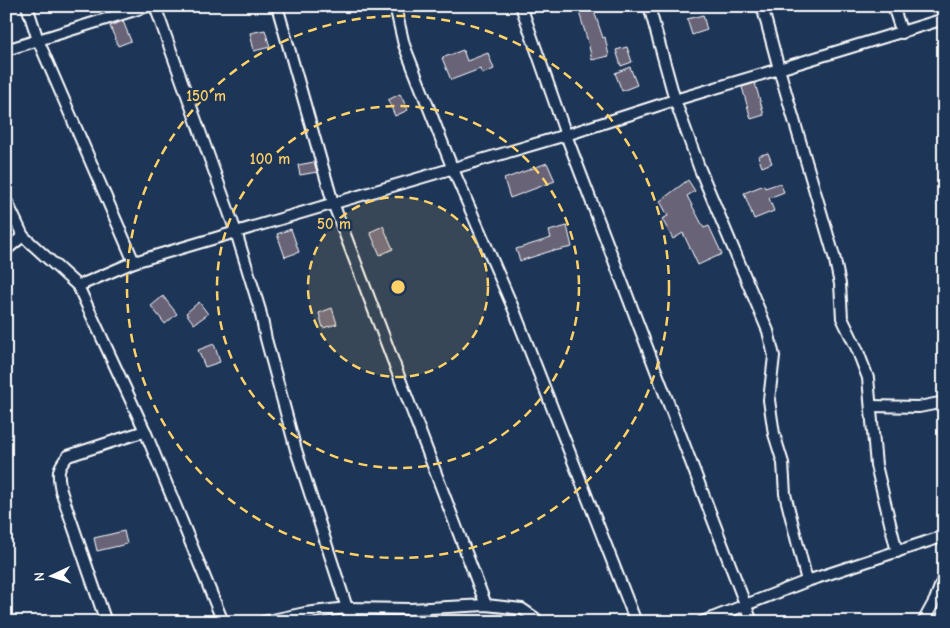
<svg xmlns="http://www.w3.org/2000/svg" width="950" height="628" font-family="'Comic Neue',sans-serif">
  <rect width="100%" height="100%" fill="#1d3557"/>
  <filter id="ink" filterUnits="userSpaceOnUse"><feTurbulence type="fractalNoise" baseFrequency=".02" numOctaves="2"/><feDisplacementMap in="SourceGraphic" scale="10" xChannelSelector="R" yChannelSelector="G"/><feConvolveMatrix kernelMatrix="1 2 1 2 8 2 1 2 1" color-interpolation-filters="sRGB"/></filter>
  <g filter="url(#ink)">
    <!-- building -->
    <g fill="#696478" stroke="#fff">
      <path d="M 593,8 L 603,38 L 605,37 L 609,56 L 592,60 L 588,42 L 579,12 Z"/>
      <path d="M 703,15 L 707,30 L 692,35 L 687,19 Z"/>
      <path d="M 123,21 L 131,41 L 118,46 L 110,26 Z"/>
      <path d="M 265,30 L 270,47 L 254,51 L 250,33 Z"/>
      <path d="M 627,47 L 632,62 L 621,66 L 616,50 Z"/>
      <path d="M 463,50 L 467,61 L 488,53 L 494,69 L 482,74 L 480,69 L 451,80 L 442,58 Z"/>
      <path d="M 630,67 L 637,85 L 622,91 L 615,73 Z"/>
      <path d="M 755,83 L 764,115 L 751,119 L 742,87 Z"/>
      <path d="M 400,94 L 408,110 L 395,116 L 388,100 Z"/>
      <path d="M 768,153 L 772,163 L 762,167 L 758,156 Z"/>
      <path d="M 314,162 L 317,172 L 300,175 L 298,165 Z"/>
      <path d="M 547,163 L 555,181 L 510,198 L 504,179 Z"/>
      <path d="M 688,180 L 695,191 L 687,196 L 704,228 L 709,226 L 722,254 L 698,265 L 683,233 L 673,239 L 662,219 L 668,216 L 660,201 Z"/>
      <path d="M 780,183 L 784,192 L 769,198 L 774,211 L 754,219 L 744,193 L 764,185 L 765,188 Z"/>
      <path d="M 383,226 L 393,249 L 380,255 L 370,232 Z"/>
      <path d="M 567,226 L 572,247 L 554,251 L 554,250 L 520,261 L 516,249 L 551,238 L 549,231 Z"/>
      <path d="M 291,229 L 299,252 L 285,257 L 277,234 Z"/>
      <path d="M 163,296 L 177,314 L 165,324 L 151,306 Z"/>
      <path d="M 199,302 L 208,314 L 194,324 L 186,313 Z"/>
      <path d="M 332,308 L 337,324 L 323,328 L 319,313 Z"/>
      <path d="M 214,344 L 220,362 L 205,367 L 198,350 Z"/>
      <path d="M 124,531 L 127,544 L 97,551 L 94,538 Z"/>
    </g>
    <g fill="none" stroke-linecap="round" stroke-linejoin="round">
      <defs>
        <g id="minor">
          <path d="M 27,6 L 38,40 L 134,262"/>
          <path d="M 155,6 L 236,232 L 260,310 L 266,339 L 296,450 L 347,608 L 354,622"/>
          <path d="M 277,6 L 333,203 L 486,605"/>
          <path d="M 395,6 L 404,45 L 452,167 L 514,310 L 636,622"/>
          <path d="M 521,6 L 566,135 L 752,622"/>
          <path d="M 649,6 L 675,100 L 699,167 L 768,331 L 774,356 L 769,400 L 774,434 L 783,463 L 785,494 L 807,581"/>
          <path d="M 893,6 L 902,33"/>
          <path d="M 6,50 L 148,6"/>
          <path d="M 6,200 L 23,236 L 78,286 L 145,431 L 223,622"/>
          <path d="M 6,250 L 23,236"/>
          <path d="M 78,286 L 134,262 L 566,135 L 675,100 L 779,69 L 762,6"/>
          <path d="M 871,406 L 919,407 L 944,402"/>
          <path d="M 897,552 L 876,465 L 868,378 L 857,349 L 842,318 L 840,284 L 834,256 L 779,69 L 944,19"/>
          <path d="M 106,622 L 61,491 C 58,473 56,470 68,456 L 145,431"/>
          <path d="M 263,622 L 305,613 L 347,608 L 410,609 L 486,605 L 522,609 L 535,618 L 538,622"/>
          <path d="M 702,622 L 807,581 L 944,536"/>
          <path d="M 923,622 L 935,600 L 944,576"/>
        </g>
      </defs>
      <!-- minor casing -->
      <use href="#minor" stroke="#fff" stroke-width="14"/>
      <!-- minor -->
      <use href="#minor" stroke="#1d3557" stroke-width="10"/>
    </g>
  </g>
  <!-- distance rings -->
  <circle cx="398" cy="287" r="90" fill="#ffd166" fill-opacity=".12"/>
  <g fill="none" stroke="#ffd166" stroke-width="2.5" stroke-dasharray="9 6">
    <circle cx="398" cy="287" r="90"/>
    <circle cx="398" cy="287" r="181"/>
    <circle cx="398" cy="287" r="271"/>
  </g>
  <circle cx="398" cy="287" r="8" fill="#ffd166" stroke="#1d3557" stroke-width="2.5"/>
  <g font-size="15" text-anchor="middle" font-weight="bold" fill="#ffd166" stroke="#1d3557" stroke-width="5" stroke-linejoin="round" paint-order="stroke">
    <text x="206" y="101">150 m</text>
    <text x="270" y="164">100 m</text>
    <text x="334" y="229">50 m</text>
  </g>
  <!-- margin -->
  <rect width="950" height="628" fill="none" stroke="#1d3557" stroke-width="25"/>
  <rect x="12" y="12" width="925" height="603" fill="none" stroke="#fff" stroke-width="2" filter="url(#ink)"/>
  <!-- north arrow -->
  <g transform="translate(52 576) rotate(266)" stroke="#1d3557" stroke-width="4" paint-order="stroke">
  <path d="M0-4L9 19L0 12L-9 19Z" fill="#ffffff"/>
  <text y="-8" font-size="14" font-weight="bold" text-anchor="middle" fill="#ffffff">N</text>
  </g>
</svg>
